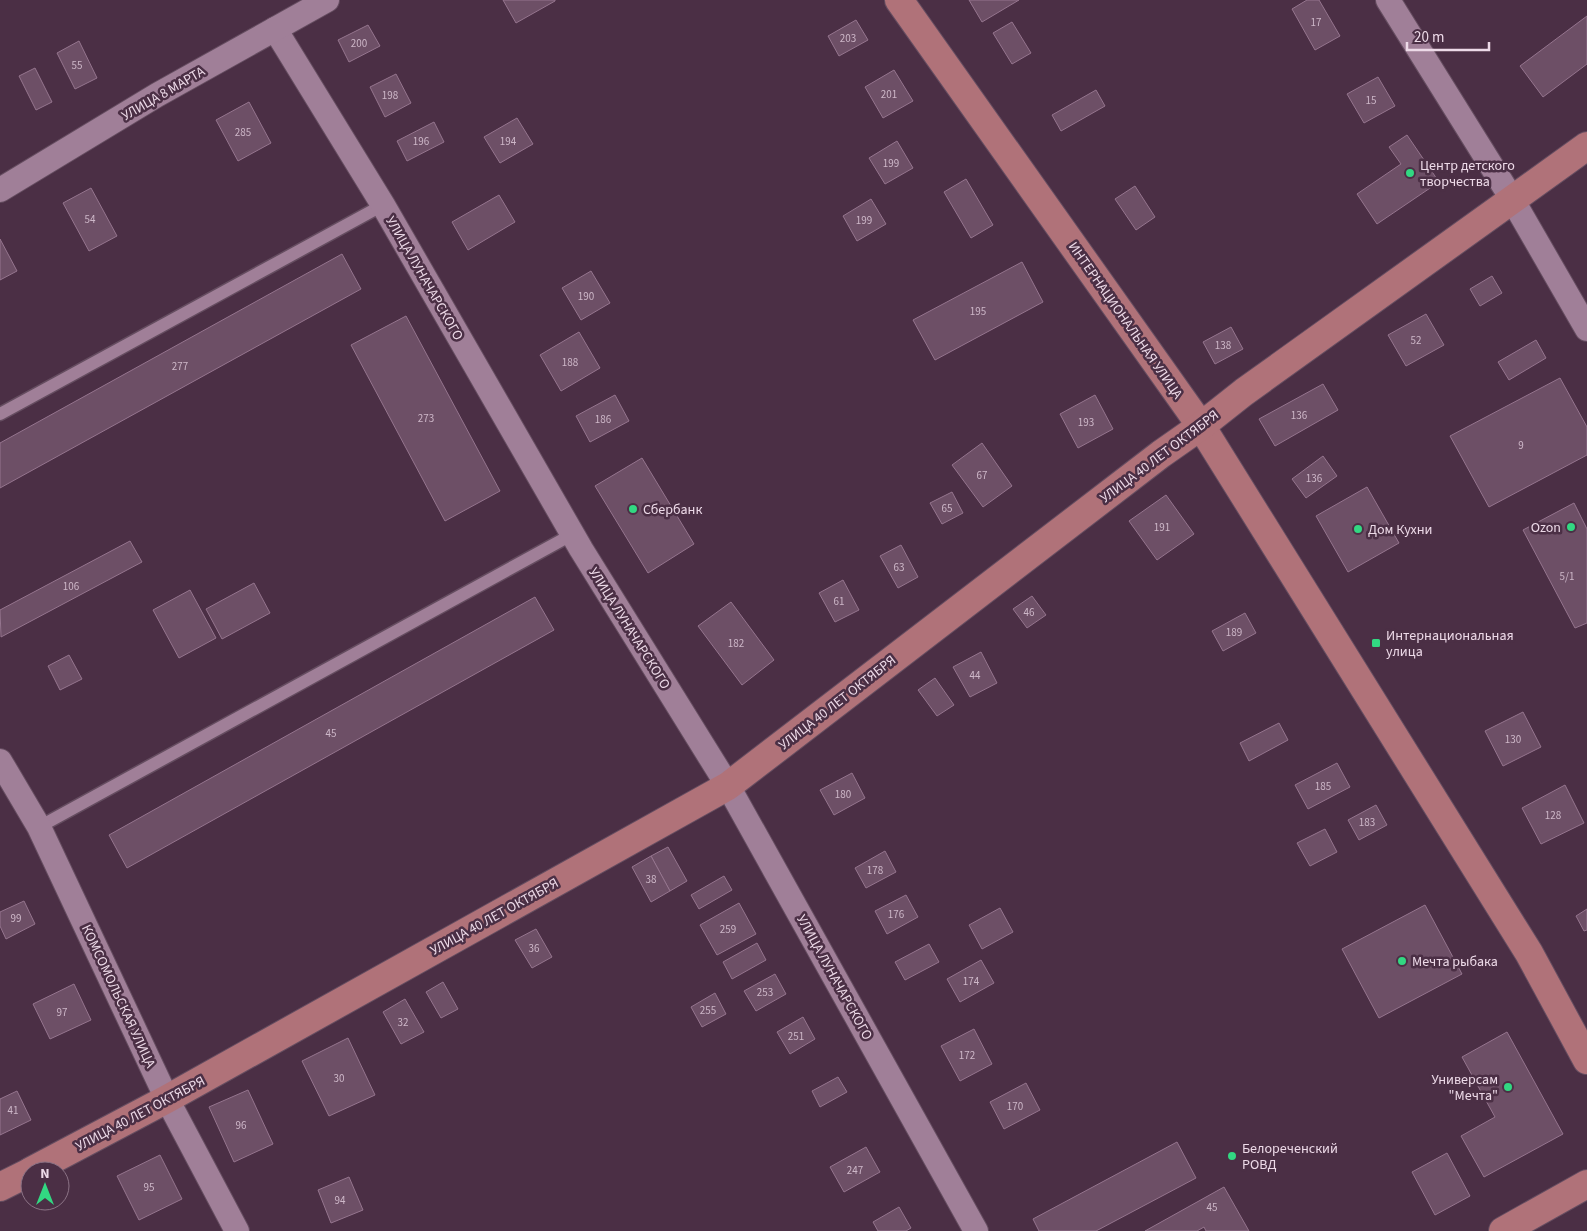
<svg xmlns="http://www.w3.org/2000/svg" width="1587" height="1231" font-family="'Source Sans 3',sans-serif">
  <rect width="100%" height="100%" fill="#4b2f45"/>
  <!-- building -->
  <g fill="#6d4f66" stroke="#95758e">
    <path d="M 503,0 L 555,0 L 555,1 L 516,23 Z"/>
    <path d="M 969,0 L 1019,0 L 982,22 Z"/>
    <path d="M 1307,0 L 1319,0 L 1340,36 L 1315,50 L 1292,9 Z"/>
    <path d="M 1587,16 L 1587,64 L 1543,97 L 1520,66 Z"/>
    <path d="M 856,20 L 868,40 L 839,56 L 828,36 Z"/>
    <path d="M 1012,22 L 1031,53 L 1012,64 L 993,33 Z"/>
    <path d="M 368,25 L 380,46 L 349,62 L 338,40 Z"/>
    <path d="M 79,41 L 97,78 L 75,89 L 57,53 Z"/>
    <path d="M 35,68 L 52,102 L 36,110 L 19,76 Z"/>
    <path d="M 894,70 L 913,101 L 883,118 L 865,87 Z"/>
    <path d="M 396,74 L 411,103 L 385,117 L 370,87 Z"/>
    <path d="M 1378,77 L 1395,106 L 1364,123 L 1347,94 Z"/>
    <path d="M 1096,90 L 1105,106 L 1061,131 L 1052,115 Z"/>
    <path d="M 249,102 L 271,143 L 238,161 L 216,120 Z"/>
    <path d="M 517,118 L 533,144 L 500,163 L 484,137 Z"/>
    <path d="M 434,122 L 444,142 L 407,161 L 397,141 Z"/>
    <path d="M 1407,135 L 1439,182 L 1377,224 L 1357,194 L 1401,164 L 1389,147 Z"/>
    <path d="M 897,141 L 913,168 L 885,184 L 869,158 Z"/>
    <path d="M 966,179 L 993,225 L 971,238 L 944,192 Z"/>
    <path d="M 1135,186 L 1155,217 L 1136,230 L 1115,199 Z"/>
    <path d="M 91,188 L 117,236 L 89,251 L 63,203 Z"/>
    <path d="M 499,195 L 515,222 L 468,250 L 452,222 Z"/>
    <path d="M 871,199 L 886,224 L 857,241 L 843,216 Z"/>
    <path d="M 0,239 L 17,271 L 0,280 Z"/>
    <path d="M 342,254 L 361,289 L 0,488 L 0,443 Z"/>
    <path d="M 1022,262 L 1043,302 L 935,360 L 913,320 Z"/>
    <path d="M 591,271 L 610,303 L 581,320 L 562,288 Z"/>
    <path d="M 1492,276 L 1502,293 L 1480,306 L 1470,289 Z"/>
    <path d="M 1426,314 L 1444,345 L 1406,366 L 1388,335 Z"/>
    <path d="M 406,316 L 500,491 L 445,521 L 351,345 Z"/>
    <path d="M 1231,327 L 1243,349 L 1215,364 L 1203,342 Z"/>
    <path d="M 579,332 L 600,368 L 561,391 L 540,355 Z"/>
    <path d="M 1536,340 L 1546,358 L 1509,380 L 1498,362 Z"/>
    <path d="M 1560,378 L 1587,427 L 1587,455 L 1489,507 L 1450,436 Z"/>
    <path d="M 1323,384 L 1338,410 L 1275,446 L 1259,419 Z"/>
    <path d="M 615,395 L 629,421 L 590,442 L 576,416 Z"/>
    <path d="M 1095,395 L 1113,429 L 1078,448 L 1060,414 Z"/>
    <path d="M 982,443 L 1012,486 L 983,507 L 952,465 Z"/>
    <path d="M 1323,456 L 1337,476 L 1306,498 L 1292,479 Z"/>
    <path d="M 642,458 L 694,544 L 648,573 L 595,486 Z"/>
    <path d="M 1367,487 L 1399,543 L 1348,572 L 1316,516 Z"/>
    <path d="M 952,492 L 963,513 L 942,524 L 930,503 Z"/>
    <path d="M 1166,495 L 1194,534 L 1157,560 L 1129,521 Z"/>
    <path d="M 1574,503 L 1587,529 L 1587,623 L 1575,628 L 1523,530 Z"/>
    <path d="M 130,541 L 142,562 L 1,637 L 0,610 Z"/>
    <path d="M 901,545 L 918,577 L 898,588 L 880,556 Z"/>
    <path d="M 843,580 L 859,610 L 835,622 L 819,593 Z"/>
    <path d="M 254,583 L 270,613 L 222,639 L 206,609 Z"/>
    <path d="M 190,590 L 216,638 L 179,658 L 153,610 Z"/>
    <path d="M 1032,596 L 1046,615 L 1027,628 L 1013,609 Z"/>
    <path d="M 535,597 L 554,630 L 127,868 L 109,835 Z"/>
    <path d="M 731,602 L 774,660 L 742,685 L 698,626 Z"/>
    <path d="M 1245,613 L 1256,633 L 1223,651 L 1212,631 Z"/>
    <path d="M 981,652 L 997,683 L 970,697 L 953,667 Z"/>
    <path d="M 69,655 L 82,679 L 60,690 L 48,666 Z"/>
    <path d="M 935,678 L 954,705 L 937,716 L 918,690 Z"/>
    <path d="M 1523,712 L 1541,747 L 1503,766 L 1485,731 Z"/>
    <path d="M 1279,723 L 1288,740 L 1249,761 L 1240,743 Z"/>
    <path d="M 1337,763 L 1350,787 L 1308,809 L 1295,785 Z"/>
    <path d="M 852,773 L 865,798 L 834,815 L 820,790 Z"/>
    <path d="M 1565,785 L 1584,823 L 1541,844 L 1522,808 Z"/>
    <path d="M 1376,805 L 1387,825 L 1359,840 L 1348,820 Z"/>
    <path d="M 1325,829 L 1337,852 L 1310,866 L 1297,843 Z"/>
    <path d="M 668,847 L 687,881 L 670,891 L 651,856 Z"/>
    <path d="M 885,851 L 896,872 L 866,888 L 855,868 Z"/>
    <path d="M 651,856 L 670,891 L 651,902 L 632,867 Z"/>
    <path d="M 724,876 L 732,890 L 699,909 L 691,895 Z"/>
    <path d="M 906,895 L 918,917 L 887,934 L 875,911 Z"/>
    <path d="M 24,901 L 35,924 L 6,939 L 0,926 L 0,912 Z"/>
    <path d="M 739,903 L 756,934 L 717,955 L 700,925 Z"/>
    <path d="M 1425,905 L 1462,974 L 1379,1018 L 1342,949 Z"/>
    <path d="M 1000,908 L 1013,932 L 982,949 L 969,925 Z"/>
    <path d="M 1587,909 L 1587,930 L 1584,931 L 1576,916 Z"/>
    <path d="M 536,929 L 552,957 L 532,968 L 515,940 Z"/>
    <path d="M 757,943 L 766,960 L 732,979 L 723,962 Z"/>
    <path d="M 929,944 L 939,962 L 905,980 L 895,962 Z"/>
    <path d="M 981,960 L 994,983 L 960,1002 L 947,979 Z"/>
    <path d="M 775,974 L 786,994 L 756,1011 L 744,991 Z"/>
    <path d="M 443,982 L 458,1009 L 441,1018 L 426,992 Z"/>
    <path d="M 74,984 L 91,1020 L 50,1039 L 33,1004 Z"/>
    <path d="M 715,993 L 726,1014 L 702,1027 L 691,1007 Z"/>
    <path d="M 405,999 L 424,1032 L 401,1044 L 383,1012 Z"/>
    <path d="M 803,1017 L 815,1039 L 790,1054 L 777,1032 Z"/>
    <path d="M 974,1029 L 992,1064 L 960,1081 L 941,1046 Z"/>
    <path d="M 1507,1032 L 1563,1134 L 1484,1177 L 1461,1136 L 1495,1117 L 1462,1057 Z"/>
    <path d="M 348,1038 L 375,1095 L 329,1116 L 302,1061 Z"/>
    <path d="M 838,1077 L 847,1092 L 820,1107 L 812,1091 Z"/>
    <path d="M 1026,1083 L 1040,1110 L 1004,1129 L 990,1102 Z"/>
    <path d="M 248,1090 L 273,1144 L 234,1162 L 209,1107 Z"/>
    <path d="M 17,1091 L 31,1120 L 0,1135 L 0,1099 Z"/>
    <path d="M 1177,1142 L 1196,1178 L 1096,1231 L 1039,1231 L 1033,1219 Z"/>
    <path d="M 866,1147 L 880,1172 L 844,1192 L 830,1167 Z"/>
    <path d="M 1447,1153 L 1470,1196 L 1435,1215 L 1412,1172 Z"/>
    <path d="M 160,1155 L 182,1199 L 139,1220 L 117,1176 Z"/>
    <path d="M 349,1177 L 363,1210 L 331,1223 L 318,1190 Z"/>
    <path d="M 1224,1187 L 1249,1231 L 1206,1231 L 1204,1227 L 1197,1231 L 1145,1231 Z"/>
    <path d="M 899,1207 L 911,1228 L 906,1231 L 878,1231 L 873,1222 Z"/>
  </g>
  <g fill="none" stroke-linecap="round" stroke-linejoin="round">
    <defs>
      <g id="lane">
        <path d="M 0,414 L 383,205"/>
        <path d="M 39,827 L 573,534"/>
      </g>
      <g id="street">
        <path d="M 1388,0 L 1512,199 L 1587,329"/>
        <path d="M 275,29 L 383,205 L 581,549 L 728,786 L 976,1231"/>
        <path d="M 0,190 L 157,95 L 327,0"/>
        <path d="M 0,761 L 39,827 L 167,1099 L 237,1231"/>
      </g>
      <g id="secondary">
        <path d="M 899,0 L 1201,426 L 1529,953 L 1587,1060"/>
        <path d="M 31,1171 L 167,1099 L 728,786 L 1161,454 L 1201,426 L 1244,392 L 1587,146"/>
        <path d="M 0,1187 L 30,1172"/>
        <path d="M 1503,1231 L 1587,1184"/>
      </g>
    </defs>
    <!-- lane casing -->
    <use href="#lane" stroke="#654d60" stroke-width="15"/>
    <!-- street casing -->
    <use href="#street" stroke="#654d60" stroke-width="26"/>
    <!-- secondary casing -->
    <use href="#secondary" stroke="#654d60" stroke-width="30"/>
    <!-- lane -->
    <use href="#lane" stroke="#a07f98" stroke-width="12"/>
    <!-- street -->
    <use href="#street" stroke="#a07f98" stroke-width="24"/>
    <!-- secondary -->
    <use href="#secondary" stroke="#b07279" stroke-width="28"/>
  </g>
  <!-- markers -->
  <g fill="#32d882" stroke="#4b2f45" stroke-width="2">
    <circle cx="1410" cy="173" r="5"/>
    <circle cx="633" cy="509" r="5"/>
    <circle cx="1571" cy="527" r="5"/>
    <circle cx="1358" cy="529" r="5"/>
    <rect x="1371" y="638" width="10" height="10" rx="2.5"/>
    <circle cx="1402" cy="961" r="5"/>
    <circle cx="1508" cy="1087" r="5"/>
    <circle cx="1232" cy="1156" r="5"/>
  </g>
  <g text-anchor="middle" stroke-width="5" stroke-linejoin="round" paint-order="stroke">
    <!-- number labels -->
    <g font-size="11" fill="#cdb7c8">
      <text x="1316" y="26">17</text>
      <text x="848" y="42">203</text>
      <text x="359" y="47">200</text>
      <text x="77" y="69">55</text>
      <text x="889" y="98">201</text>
      <text x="390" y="99">198</text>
      <text x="1371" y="104">15</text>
      <text x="243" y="136">285</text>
      <text x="421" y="145">196</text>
      <text x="508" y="145">194</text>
      <text x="891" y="167">199</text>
      <text x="90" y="223">54</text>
      <text x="864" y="224">199</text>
      <text x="586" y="300">190</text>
      <text x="978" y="315">195</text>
      <text x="1416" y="344">52</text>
      <text x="1223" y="349">138</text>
      <text x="570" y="366">188</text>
      <text x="180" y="370">277</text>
      <text x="1299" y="419">136</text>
      <text x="426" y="422">273</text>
      <text x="603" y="423">186</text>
      <text x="1086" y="426">193</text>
      <text x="1521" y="449">9</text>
      <text x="982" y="479">67</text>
      <text x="1314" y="482">136</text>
      <text x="947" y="512">65</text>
      <text x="1162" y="531">191</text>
      <text x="899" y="571">63</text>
      <text x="1567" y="580">5/1</text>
      <text x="71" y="590">106</text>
      <text x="839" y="605">61</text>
      <text x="1029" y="616">46</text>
      <text x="1234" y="636">189</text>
      <text x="736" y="647">182</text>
      <text x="975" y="679">44</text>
      <text x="331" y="737">45</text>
      <text x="1513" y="743">130</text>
      <text x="1323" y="790">185</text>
      <text x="843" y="798">180</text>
      <text x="1553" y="819">128</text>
      <text x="1367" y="826">183</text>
      <text x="875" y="874">178</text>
      <text x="651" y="883">38</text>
      <text x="896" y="918">176</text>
      <text x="16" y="922">99</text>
      <text x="728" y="933">259</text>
      <text x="534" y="952">36</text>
      <text x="971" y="985">174</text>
      <text x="765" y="996">253</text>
      <text x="708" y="1014">255</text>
      <text x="62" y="1016">97</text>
      <text x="403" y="1026">32</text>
      <text x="796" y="1040">251</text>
      <text x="967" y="1059">172</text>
      <text x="339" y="1082">30</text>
      <text x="1015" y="1110">170</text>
      <text x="13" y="1114">41</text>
      <text x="241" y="1129">96</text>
      <text x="855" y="1174">247</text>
      <text x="149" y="1191">95</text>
      <text x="340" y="1204">94</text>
      <text x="1212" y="1211">45</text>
    </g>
    <!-- street labels -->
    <g font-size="14" fill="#eddae8" stroke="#4b2f45">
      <text transform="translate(163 93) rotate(-30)" y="5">УЛИЦА 8 МАРТА</text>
      <text transform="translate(425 278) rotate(60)" y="5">УЛИЦА ЛУНАЧАРСКОГО</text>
      <text transform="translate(1126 320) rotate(55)" y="5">ИНТЕРНАЦИОНАЛЬНАЯ УЛИЦА</text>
      <text transform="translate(1159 456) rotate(-37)" y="5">УЛИЦА 40 ЛЕТ ОКТЯБРЯ</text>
      <text transform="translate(630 628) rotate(58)" y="5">УЛИЦА ЛУНАЧАРСКОГО</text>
      <text transform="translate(837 702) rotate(-38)" y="5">УЛИЦА 40 ЛЕТ ОКТЯБРЯ</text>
      <text transform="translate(494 916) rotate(-29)" y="5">УЛИЦА 40 ЛЕТ ОКТЯБРЯ</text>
      <text transform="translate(835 977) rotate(61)" y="5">УЛИЦА ЛУНАЧАРСКОГО</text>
      <text transform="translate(119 996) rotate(65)" y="5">КОМСОМОЛЬСКАЯ УЛИЦА</text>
      <text transform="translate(140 1113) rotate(-28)" y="5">УЛИЦА 40 ЛЕТ ОКТЯБРЯ</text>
    </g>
    <!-- poi labels -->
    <g font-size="14" fill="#eddae8" stroke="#4b2f45" text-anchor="start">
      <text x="1420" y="170">Центр детского<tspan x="1420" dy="16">творчества</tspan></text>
      <text x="643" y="514">Сбербанк</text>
      <text x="1561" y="532" text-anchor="end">Ozon</text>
      <text x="1368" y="534">Дом Кухни</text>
      <text x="1386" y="640">Интернациональная<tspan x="1386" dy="16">улица</tspan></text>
      <text x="1412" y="966">Мечта рыбака</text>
      <text x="1498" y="1084" text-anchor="end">Универсам<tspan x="1498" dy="16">"Мечта"</tspan></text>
      <text x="1242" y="1153">Белореченский<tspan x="1242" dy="16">РОВД</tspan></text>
    </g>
  </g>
  <!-- north arrow -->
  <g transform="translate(45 1186)"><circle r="24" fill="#4b2f45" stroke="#8c7386"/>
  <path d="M0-4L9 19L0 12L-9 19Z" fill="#32d882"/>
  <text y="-8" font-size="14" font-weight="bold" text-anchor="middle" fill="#eddae8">N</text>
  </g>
  <!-- scale -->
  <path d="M1407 42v8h82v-8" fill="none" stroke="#eddae8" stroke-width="2.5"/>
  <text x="1414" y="42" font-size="15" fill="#eddae8" stroke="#4b2f45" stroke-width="4" paint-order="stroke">20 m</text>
</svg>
